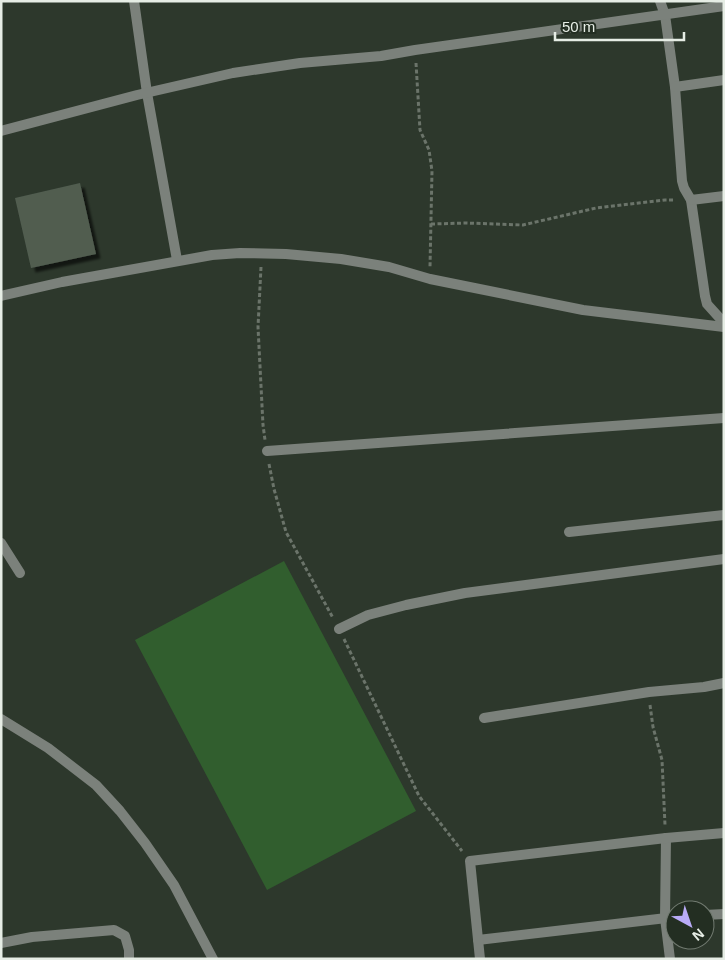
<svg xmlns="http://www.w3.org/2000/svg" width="725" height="960" font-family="Arial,sans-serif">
  <defs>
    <filter id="shadow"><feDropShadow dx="4.5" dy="4.5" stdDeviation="1" flood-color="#0009"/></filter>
  </defs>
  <rect width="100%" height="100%" fill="#2d382c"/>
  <!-- green -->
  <path fill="#315e2e" d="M 284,561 L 416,811 L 267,890 L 135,640 Z"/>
  <!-- building -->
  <path fill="#515d50" filter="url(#shadow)" d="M 80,183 L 96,254 L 31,268 L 15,198 Z"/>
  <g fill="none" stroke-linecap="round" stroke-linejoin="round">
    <!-- path -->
    <g stroke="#6b746a" stroke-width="3" stroke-dasharray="4 2.5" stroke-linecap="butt">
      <path d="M 416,63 L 420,130 L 429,150 L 432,171 L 430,267"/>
      <path d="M 431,224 L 466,223 L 523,225 L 596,208 L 665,200 L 675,200"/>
      <path d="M 261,267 L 258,327 L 263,425 L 265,440"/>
      <path d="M 269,464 L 274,489 L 286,532 L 333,618"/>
      <path d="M 344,639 L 419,796 L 462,851"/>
      <path d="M 650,705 L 653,727 L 662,760 L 665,825"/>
    </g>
    <!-- minor -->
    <g stroke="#7b817b" stroke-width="10">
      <path d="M 134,1 L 147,93 L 177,260"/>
      <path d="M 660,1 L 665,15 L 675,87 L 682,181 L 684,188 L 691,200 L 705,296 L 707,304 L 724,323"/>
      <path d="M 675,87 L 724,80"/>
      <path d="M 1,131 L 137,95 L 233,73 L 300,63 L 381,56 L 415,50 L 724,6"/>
      <path d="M 691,200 L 724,196"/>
      <path d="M 1,296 L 62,282 L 212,255 L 240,253 L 286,254 L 341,259 L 389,267 L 430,279 L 583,310 L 724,327"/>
      <path d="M 267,451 L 724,418"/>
      <path d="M 569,532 L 724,515"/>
      <path d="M 1,543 L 20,573"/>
      <path d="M 339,629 L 368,615 L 406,605 L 465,593 L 724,559"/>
      <path d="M 484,718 L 649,692 L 704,687 L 724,683"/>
      <path d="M 1,719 L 48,748 L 96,785 L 120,811 L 145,843 L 174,885 L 213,959"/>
      <path d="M 666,838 L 665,918 L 670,959"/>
      <path d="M 705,915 L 724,914"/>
      <path d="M 478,940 L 675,917"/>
      <path d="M 1,943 L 32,937 L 114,930 L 125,936 L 129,950 L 129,959"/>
      <path d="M 480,959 L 470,861 L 666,838 L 724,833"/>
    </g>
  </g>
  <!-- border -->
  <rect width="725" height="960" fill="none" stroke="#e6ede5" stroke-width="5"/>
  <!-- north arrow -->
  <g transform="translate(690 925) rotate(140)"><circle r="24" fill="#232e22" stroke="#717a70"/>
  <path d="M0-4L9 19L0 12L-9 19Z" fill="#b9abf7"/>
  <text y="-8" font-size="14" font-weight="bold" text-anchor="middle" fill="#e6ede5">N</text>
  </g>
  <!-- scale -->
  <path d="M555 32v8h129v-8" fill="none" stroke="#e6ede5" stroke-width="2.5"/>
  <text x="562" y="32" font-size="15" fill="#e6ede5" stroke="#232e22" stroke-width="4" paint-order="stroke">50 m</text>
</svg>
